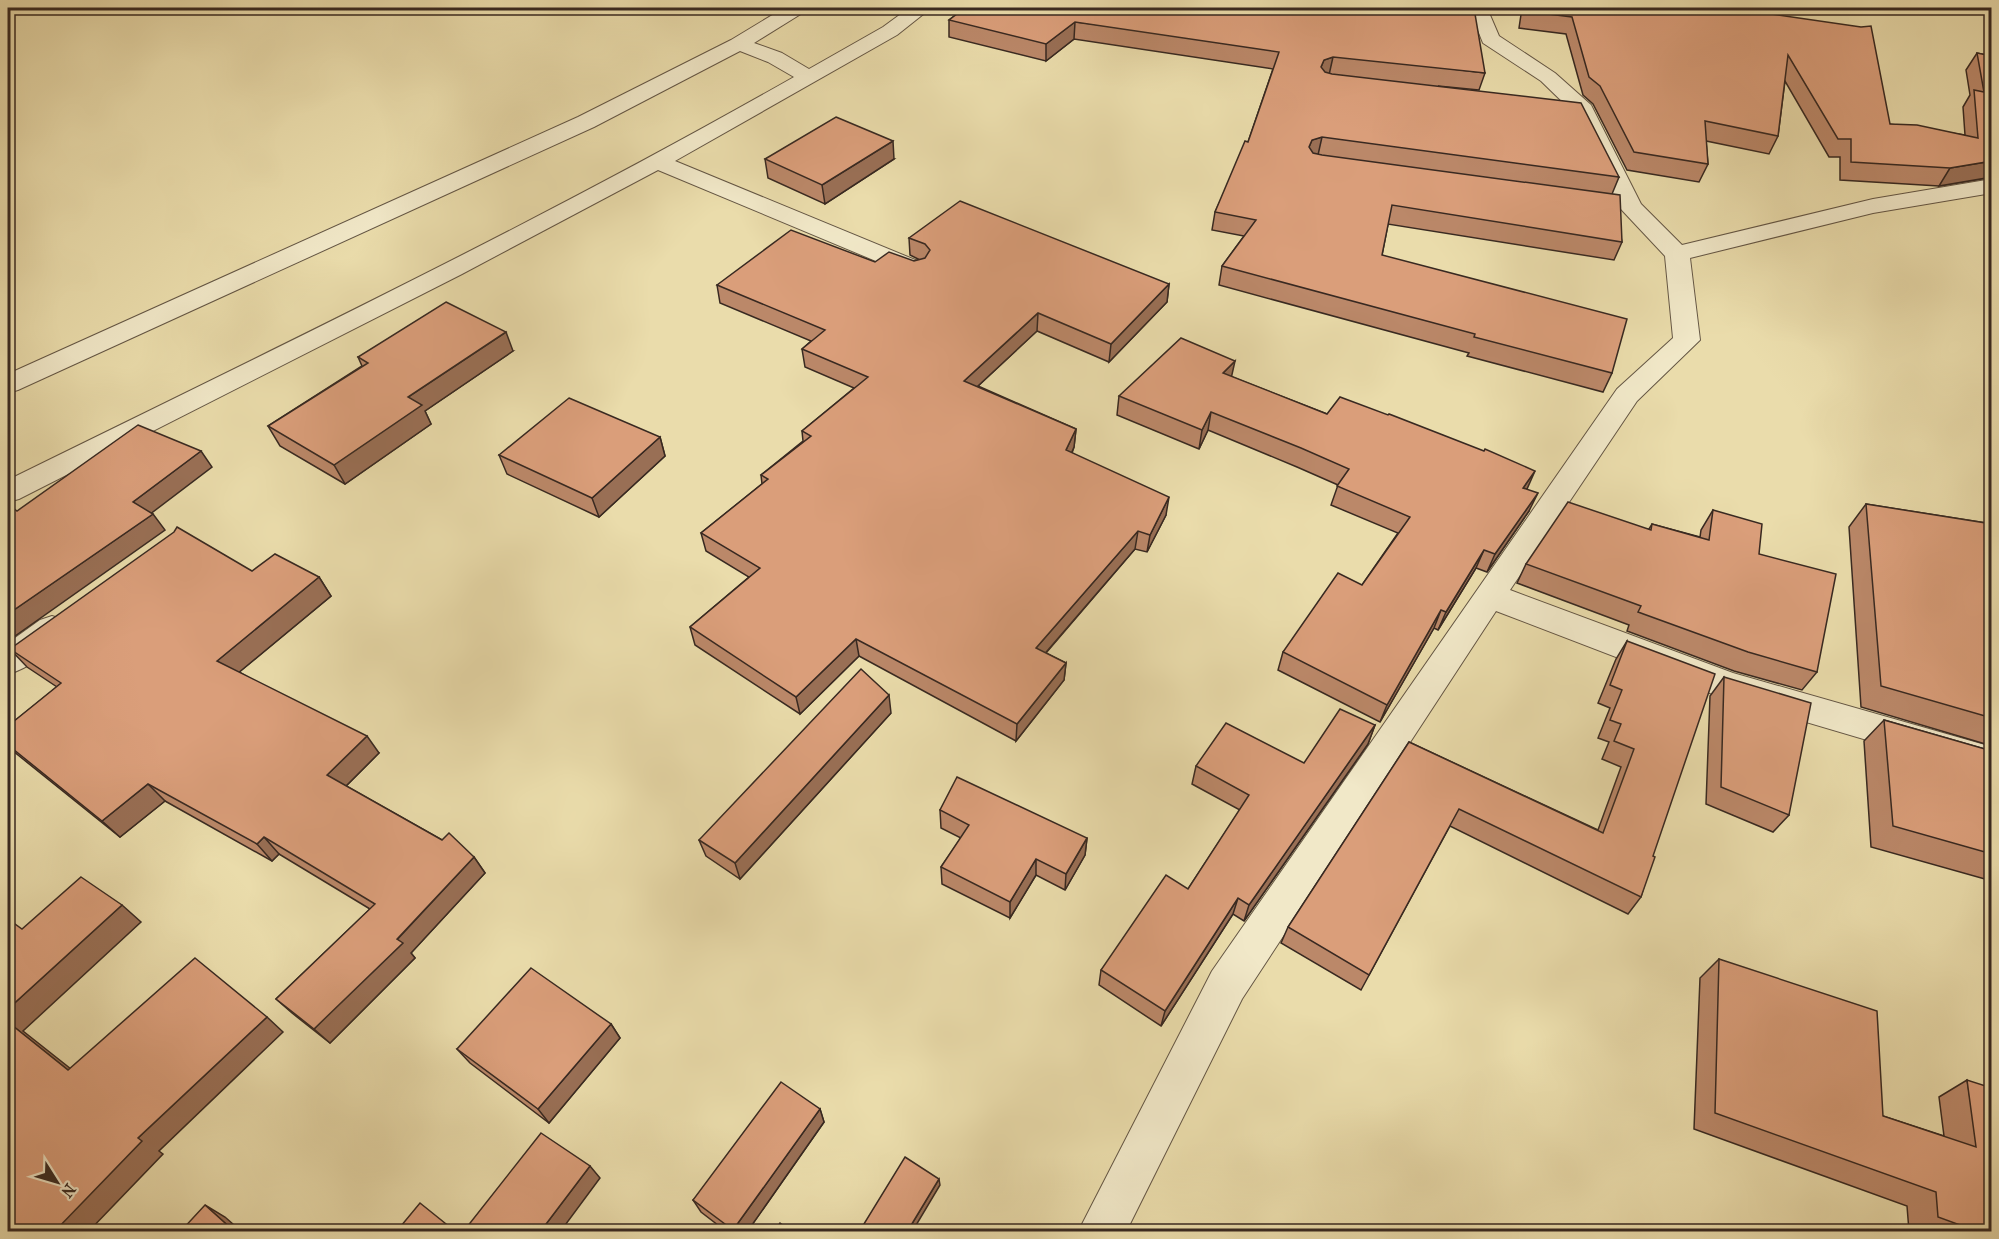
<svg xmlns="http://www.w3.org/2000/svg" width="1999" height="1239" font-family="'IM FELL French Canon',serif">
  <rect width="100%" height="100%" fill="#eadcab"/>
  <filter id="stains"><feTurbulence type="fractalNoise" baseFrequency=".00333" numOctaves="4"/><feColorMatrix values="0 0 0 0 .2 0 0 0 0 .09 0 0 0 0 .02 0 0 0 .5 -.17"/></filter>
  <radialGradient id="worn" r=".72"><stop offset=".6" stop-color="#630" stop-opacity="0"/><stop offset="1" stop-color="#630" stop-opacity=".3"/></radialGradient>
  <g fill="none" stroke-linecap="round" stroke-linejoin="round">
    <defs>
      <g id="minor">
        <path d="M 784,8 L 807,8 L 804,12 L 754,43 L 782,53 L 809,69 L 883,27 L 909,8 L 931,8 L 897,35 L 675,161 L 925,264 L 929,269 L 925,274 L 916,277 L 907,274 L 658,170 L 462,274 L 19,499 L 8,502 L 8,480 C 272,350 538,223 794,77 L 768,62 L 740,51 L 594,127 L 18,390 L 8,393 L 8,374 L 578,117 L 731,40 Z"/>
        <path d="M 1469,8 L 1487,8 L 1499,36 L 1555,73 L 1591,105 L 1641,204 L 1682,245 L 1873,199 L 1992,179 L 1992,193 L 1873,213 L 1690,258 L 1700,340 L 1637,401 L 1510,590 L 1733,673 L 1992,747 L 1992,777 L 1715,695 L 1496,611 L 1242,999 L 1126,1232 L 1078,1232 L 1212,971 L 1617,389 L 1673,338 L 1665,256 L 1619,207 L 1574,113 L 1541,81 L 1483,43 Z"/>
        <path d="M 52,616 L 64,620 L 69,629 C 60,646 26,670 8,674 L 8,643 L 40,620 Z"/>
      </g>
    </defs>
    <!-- minor casing -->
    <use href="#minor" stroke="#645644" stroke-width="2"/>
    <!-- minor -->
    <use href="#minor" fill="#f1e8c8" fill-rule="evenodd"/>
  </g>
  <!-- wall -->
  <g fill="#bb8869" stroke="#382921" stroke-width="1.5">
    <path d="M 965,8 L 1485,73 L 1479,90 L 1438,86 L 1619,177 L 1612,194 L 1622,242 L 1614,260 L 1388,224 L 1382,255 L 1612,373 L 1603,392 L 1467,356 L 1469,353 L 1219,285 L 1222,266 L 1244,236 L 1212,230 L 1215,212 L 1248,142 L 1273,69 L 1074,39 L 1046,61 L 949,37 L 949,20 Z"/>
    <path d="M 1522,8 L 1730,8 L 1890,124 L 1965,135 L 1963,107 L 1970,95 L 1966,70 L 1977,53 L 1992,56 L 1992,177 L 1939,186 L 1840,180 L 1840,157 L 1829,157 L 1785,81 L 1778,136 L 1769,154 L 1706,141 L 1708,164 L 1699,182 L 1627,170 L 1593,104 L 1583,95 L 1566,34 L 1519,28 Z"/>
    <path d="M 765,159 L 894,159 L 825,204 L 768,178 Z"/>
    <path d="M 909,238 L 1169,284 L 1167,302 L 1109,362 L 1037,331 L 978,386 L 1076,429 L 1074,447 L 1072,453 L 1166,515 L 1147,552 L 1135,549 L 1046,653 L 1066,663 L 1064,680 L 1016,741 L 859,656 L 800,714 L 695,645 L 690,627 L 749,577 L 706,551 L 701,533 L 762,484 L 761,475 L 803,441 L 802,431 L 854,388 L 805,367 L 802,349 L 811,341 L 720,303 L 717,285 L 875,262 L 914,261 L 920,260 L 910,255 Z"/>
    <path d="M 513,351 L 425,411 L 431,424 L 345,484 L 280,446 L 268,426 L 362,366 L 358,357 Z"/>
    <path d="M 1232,377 L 1327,414 L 1527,489 L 1529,511 L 1487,572 L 1476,568 L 1438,630 L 1434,628 L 1380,722 L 1278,670 L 1283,652 L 1362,585 L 1398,533 L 1331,505 L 1338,485 L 1297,467 L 1208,430 L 1199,449 L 1117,415 L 1119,396 Z"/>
    <path d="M 660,437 L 665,456 L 599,517 L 507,474 L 499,455 Z"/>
    <path d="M 1866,504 L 1992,524 L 1992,746 L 1861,707 L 1849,527 Z"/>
    <path d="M 1713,510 L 1759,554 L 1817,672 L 1802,690 L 1734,671 L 1627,631 L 1629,625 L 1517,583 L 1526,564 L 1649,529 L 1652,524 L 1700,537 L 1701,530 Z"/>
    <path d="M 252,571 L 319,577 L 331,596 L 239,672 L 379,753 L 346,786 L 442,840 L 474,857 L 485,873 L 411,953 L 415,958 L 330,1043 L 292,1013 L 276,999 L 370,909 L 279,854 L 272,861 L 165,801 L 120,837 L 8,747 L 8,726 L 57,687 L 27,667 L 10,649 Z"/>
    <path d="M 1627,641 L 1653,856 L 1641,897 L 1628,914 L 1450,826 L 1361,990 L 1281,943 L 1288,927 L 1409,742 L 1598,830 L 1621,767 L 1602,759 L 1609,742 L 1598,738 L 1610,708 L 1598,703 L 1616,659 Z"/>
    <path d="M 1724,677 L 1789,815 L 1773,832 L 1706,804 L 1710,696 Z"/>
    <path d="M 891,713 L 740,879 L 706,856 L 699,840 Z"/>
    <path d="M 1884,720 L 1992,751 L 1992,881 L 1871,847 L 1864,741 Z"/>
    <path d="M 1375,725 L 1368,744 L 1244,921 L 1233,914 L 1161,1026 L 1099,985 L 1101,970 L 1188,889 L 1240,810 L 1192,784 L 1196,766 L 1304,763 Z"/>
    <path d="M 940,810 L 1087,838 L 1085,855 L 1065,890 L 1036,875 L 1010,918 L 942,884 L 941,867 L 961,838 L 941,828 Z"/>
    <path d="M 1719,959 L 1883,1116 L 1944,1136 L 1939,1097 L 1967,1080 L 1992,1232 L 1911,1232 L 1909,1231 L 1907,1206 L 1694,1129 L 1700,978 Z"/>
    <path d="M 611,1024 L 620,1038 L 549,1123 L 470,1063 L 457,1049 Z"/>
    <path d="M 820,1109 L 824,1122 L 747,1232 L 727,1232 L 701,1212 L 693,1200 Z"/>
  </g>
  <!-- shaded-wall -->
  <g fill="#996f55" stroke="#382921" stroke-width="1.5">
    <path d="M 1075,22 L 1074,39 L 1046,61 L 1046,44 Z"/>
    <path d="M 1333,57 L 1329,75 L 1317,84 L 1321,67 L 1324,60 Z"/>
    <path d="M 1322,137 L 1318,155 L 1308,158 L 1309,147 L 1312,140 Z"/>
    <path d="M 893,141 L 894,159 L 825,204 L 822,185 Z"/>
    <path d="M 1992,161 L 1992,177 L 1939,186 L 1950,168 Z"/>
    <path d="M 1169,284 L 1167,302 L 1109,362 L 1111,344 Z"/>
    <path d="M 1038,313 L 1037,331 L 965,398 L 964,381 Z"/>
    <path d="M 506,332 L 513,351 L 425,411 L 431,424 L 345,484 L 334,465 L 408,397 Z"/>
    <path d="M 1235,361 L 1231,379 L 1223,373 Z"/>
    <path d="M 8,364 L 11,369 L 8,371 Z"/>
    <path d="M 1211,412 L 1208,430 L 1199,449 L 1202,430 Z"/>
    <path d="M 1076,429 L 1074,447 L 1065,468 L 1066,450 Z"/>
    <path d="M 660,437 L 665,456 L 599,517 L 592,498 Z"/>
    <path d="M 201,451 L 212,467 L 145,518 L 133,502 Z"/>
    <path d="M 1535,471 L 1527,489 L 1523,488 Z"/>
    <path d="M 1538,493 L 1529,511 L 1487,572 L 1495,554 Z"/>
    <path d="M 1169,497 L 1166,515 L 1147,552 L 1150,535 Z"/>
    <path d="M 153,514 L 165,530 L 8,641 L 8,614 Z"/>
    <path d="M 1138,531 L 1135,549 L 1035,665 L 1036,648 Z"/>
    <path d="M 1484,550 L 1476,568 L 1438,630 L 1446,612 Z"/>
    <path d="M 319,577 L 331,596 L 231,679 L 217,661 Z"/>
    <path d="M 1441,610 L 1434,628 L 1380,722 L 1387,705 Z"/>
    <path d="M 856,639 L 859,656 L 800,714 L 796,697 Z"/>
    <path d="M 1066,663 L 1064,680 L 1016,741 L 1017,724 Z"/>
    <path d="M 889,695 L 891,713 L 740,879 L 735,863 Z"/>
    <path d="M 1375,725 L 1368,744 L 1244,921 L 1249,905 Z"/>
    <path d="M 367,736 L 379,753 L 340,792 L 327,775 Z"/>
    <path d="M 148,784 L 165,801 L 120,837 L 102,821 Z"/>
    <path d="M 264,837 L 279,854 L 272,861 L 257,844 Z"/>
    <path d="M 1087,838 L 1085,855 L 1065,890 L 1066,874 Z"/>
    <path d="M 474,857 L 485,873 L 411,953 L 415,958 L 330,1043 L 314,1029 Z"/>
    <path d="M 1036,859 L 1036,875 L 1010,918 L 1010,902 Z"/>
    <path d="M 1238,898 L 1233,914 L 1161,1026 L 1165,1011 Z"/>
    <path d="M 122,905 L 141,922 L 23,1031 L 90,1084 L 68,1070 L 8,1022 L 8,1009 Z"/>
    <path d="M 267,1017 L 283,1032 L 159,1151 L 163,1154 L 88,1232 L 54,1232 L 138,1138 Z"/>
    <path d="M 611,1024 L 620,1038 L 549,1123 L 538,1109 Z"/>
    <path d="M 820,1109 L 824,1122 L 747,1232 L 734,1232 L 733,1230 Z"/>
    <path d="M 590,1166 L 600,1178 L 560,1232 L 540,1232 Z"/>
    <path d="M 939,1179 L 940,1185 L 912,1232 L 907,1232 Z"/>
    <path d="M 205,1205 L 225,1217 L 242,1232 L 235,1232 Z"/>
  </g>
  <!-- building -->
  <g fill="#da9e7a" stroke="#382921" stroke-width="1.5">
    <path d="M 965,8 L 1474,8 L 1485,73 L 1333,57 L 1324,60 L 1321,67 L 1325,72 L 1332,74 L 1581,103 L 1619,177 L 1322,137 L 1312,140 L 1309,147 L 1313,153 L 1322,155 L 1620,195 L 1622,242 L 1392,205 L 1382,255 L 1627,319 L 1612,373 L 1474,337 L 1475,334 L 1222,266 L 1256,220 L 1215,212 L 1245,141 L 1248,142 L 1279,52 L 1075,22 L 1046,44 L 949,20 Z"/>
    <path d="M 1525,8 L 1730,8 L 1861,27 L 1871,26 L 1890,124 L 1917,125 L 1978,138 L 1974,90 L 1984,92 L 1977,53 L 1992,56 L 1992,161 L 1950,168 L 1851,162 L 1851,139 L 1838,139 L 1788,55 L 1778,136 L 1705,121 L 1708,164 L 1634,152 L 1600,86 L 1589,77 L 1572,17 L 1524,11 Z"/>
    <path d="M 836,117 L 893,141 L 822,185 L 765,159 Z"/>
    <path d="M 960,201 L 1169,284 L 1111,344 L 1038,313 L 964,381 L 1076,429 L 1066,450 L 1169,497 L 1150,535 L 1138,531 L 1036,648 L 1066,663 L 1017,724 L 856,639 L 796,697 L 690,627 L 760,568 L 701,533 L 768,479 L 761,475 L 811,436 L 802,431 L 868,377 L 802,349 L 825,330 L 717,285 L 791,230 L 875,262 L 889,252 L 914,261 L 925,258 L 930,250 L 925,244 L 909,238 Z"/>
    <path d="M 446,302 L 506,332 L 408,397 L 422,405 L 334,465 L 268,426 L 368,363 L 358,357 Z"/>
    <path d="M 1181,338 L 1235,361 L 1223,373 L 1327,414 L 1340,397 L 1388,415 L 1389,414 L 1484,451 L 1485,449 L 1535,471 L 1523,488 L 1538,493 L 1495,554 L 1484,550 L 1446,612 L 1441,610 L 1387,705 L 1283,652 L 1338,573 L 1362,585 L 1410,517 L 1337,486 L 1349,469 L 1301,448 L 1211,412 L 1202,430 L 1119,396 Z"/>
    <path d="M 569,398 L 660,437 L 592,498 L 499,455 Z"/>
    <path d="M 138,425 L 201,451 L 133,502 L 153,514 L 8,614 L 8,512 L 13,508 L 17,511 Z"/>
    <path d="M 1568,502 L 1651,530 L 1652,524 L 1709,540 L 1713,510 L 1762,524 L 1759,554 L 1836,574 L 1817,672 L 1748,652 L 1638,612 L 1641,606 L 1526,564 Z"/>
    <path d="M 1866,504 L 1992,524 L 1992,718 L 1881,686 Z"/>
    <path d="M 177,527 L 252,571 L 275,554 L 319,577 L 217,661 L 367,736 L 327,775 L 442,840 L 449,833 L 474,857 L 397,939 L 403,943 L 314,1029 L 276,999 L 375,904 L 264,837 L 257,844 L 148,784 L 102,821 L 8,745 L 8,726 L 61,683 L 10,649 L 174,532 Z"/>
    <path d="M 1627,641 L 1715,674 L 1653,856 L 1655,857 L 1641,897 L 1459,809 L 1369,975 L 1288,927 L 1409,742 L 1603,833 L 1634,749 L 1614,741 L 1621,724 L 1610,720 L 1622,690 L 1610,685 Z"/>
    <path d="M 861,669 L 889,695 L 735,863 L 699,840 Z"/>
    <path d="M 1724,677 L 1811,703 L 1789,815 L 1721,787 Z"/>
    <path d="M 1340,709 L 1375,725 L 1249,905 L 1238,898 L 1165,1011 L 1101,970 L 1166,875 L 1188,889 L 1249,795 L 1196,766 L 1226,723 L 1304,763 Z"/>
    <path d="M 1884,720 L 1992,751 L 1992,854 L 1893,826 Z"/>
    <path d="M 957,777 L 1087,838 L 1066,874 L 1036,859 L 1010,902 L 941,867 L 969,825 L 940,810 Z"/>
    <path d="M 81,877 L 122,905 L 8,1009 L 8,919 L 22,929 Z"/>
    <path d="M 195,958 L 267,1017 L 138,1138 L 142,1141 L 54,1232 L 17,1232 L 8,1224 L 8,1022 L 68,1070 Z"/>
    <path d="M 1719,959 L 1877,1011 L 1883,1116 L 1976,1147 L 1967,1080 L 1992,1088 L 1992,1232 L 1979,1232 L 1938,1217 L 1936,1192 L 1715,1113 Z"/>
    <path d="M 531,968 L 611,1024 L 538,1109 L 457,1049 Z"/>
    <path d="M 781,1082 L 820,1109 L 733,1230 L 693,1200 Z"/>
    <path d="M 541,1133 L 590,1166 L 540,1232 L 463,1232 Z"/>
    <path d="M 905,1157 L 939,1179 L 907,1232 L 859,1232 Z"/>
    <path d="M 420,1203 L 456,1232 L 396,1232 Z"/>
    <path d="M 205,1205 L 235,1232 L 180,1232 Z"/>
    <path d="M 780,1223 L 792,1232 L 774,1232 Z"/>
  </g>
  <!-- margin -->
  <rect width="1999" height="1239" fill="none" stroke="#eadcab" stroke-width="30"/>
  <rect x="9" y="9" width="1981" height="1221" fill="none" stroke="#382921" stroke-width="3"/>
  <rect x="15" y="15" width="1969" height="1209" fill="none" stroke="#382921" stroke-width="1.5"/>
  <!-- north arrow -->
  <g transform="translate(57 1182) rotate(127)" stroke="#f1e8c8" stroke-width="4.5" paint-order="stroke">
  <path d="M0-4.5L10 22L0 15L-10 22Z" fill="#382921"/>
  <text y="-9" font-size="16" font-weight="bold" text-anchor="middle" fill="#382921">N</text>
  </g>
  <rect width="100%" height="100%" filter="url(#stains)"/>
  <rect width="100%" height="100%" fill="url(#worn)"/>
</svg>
